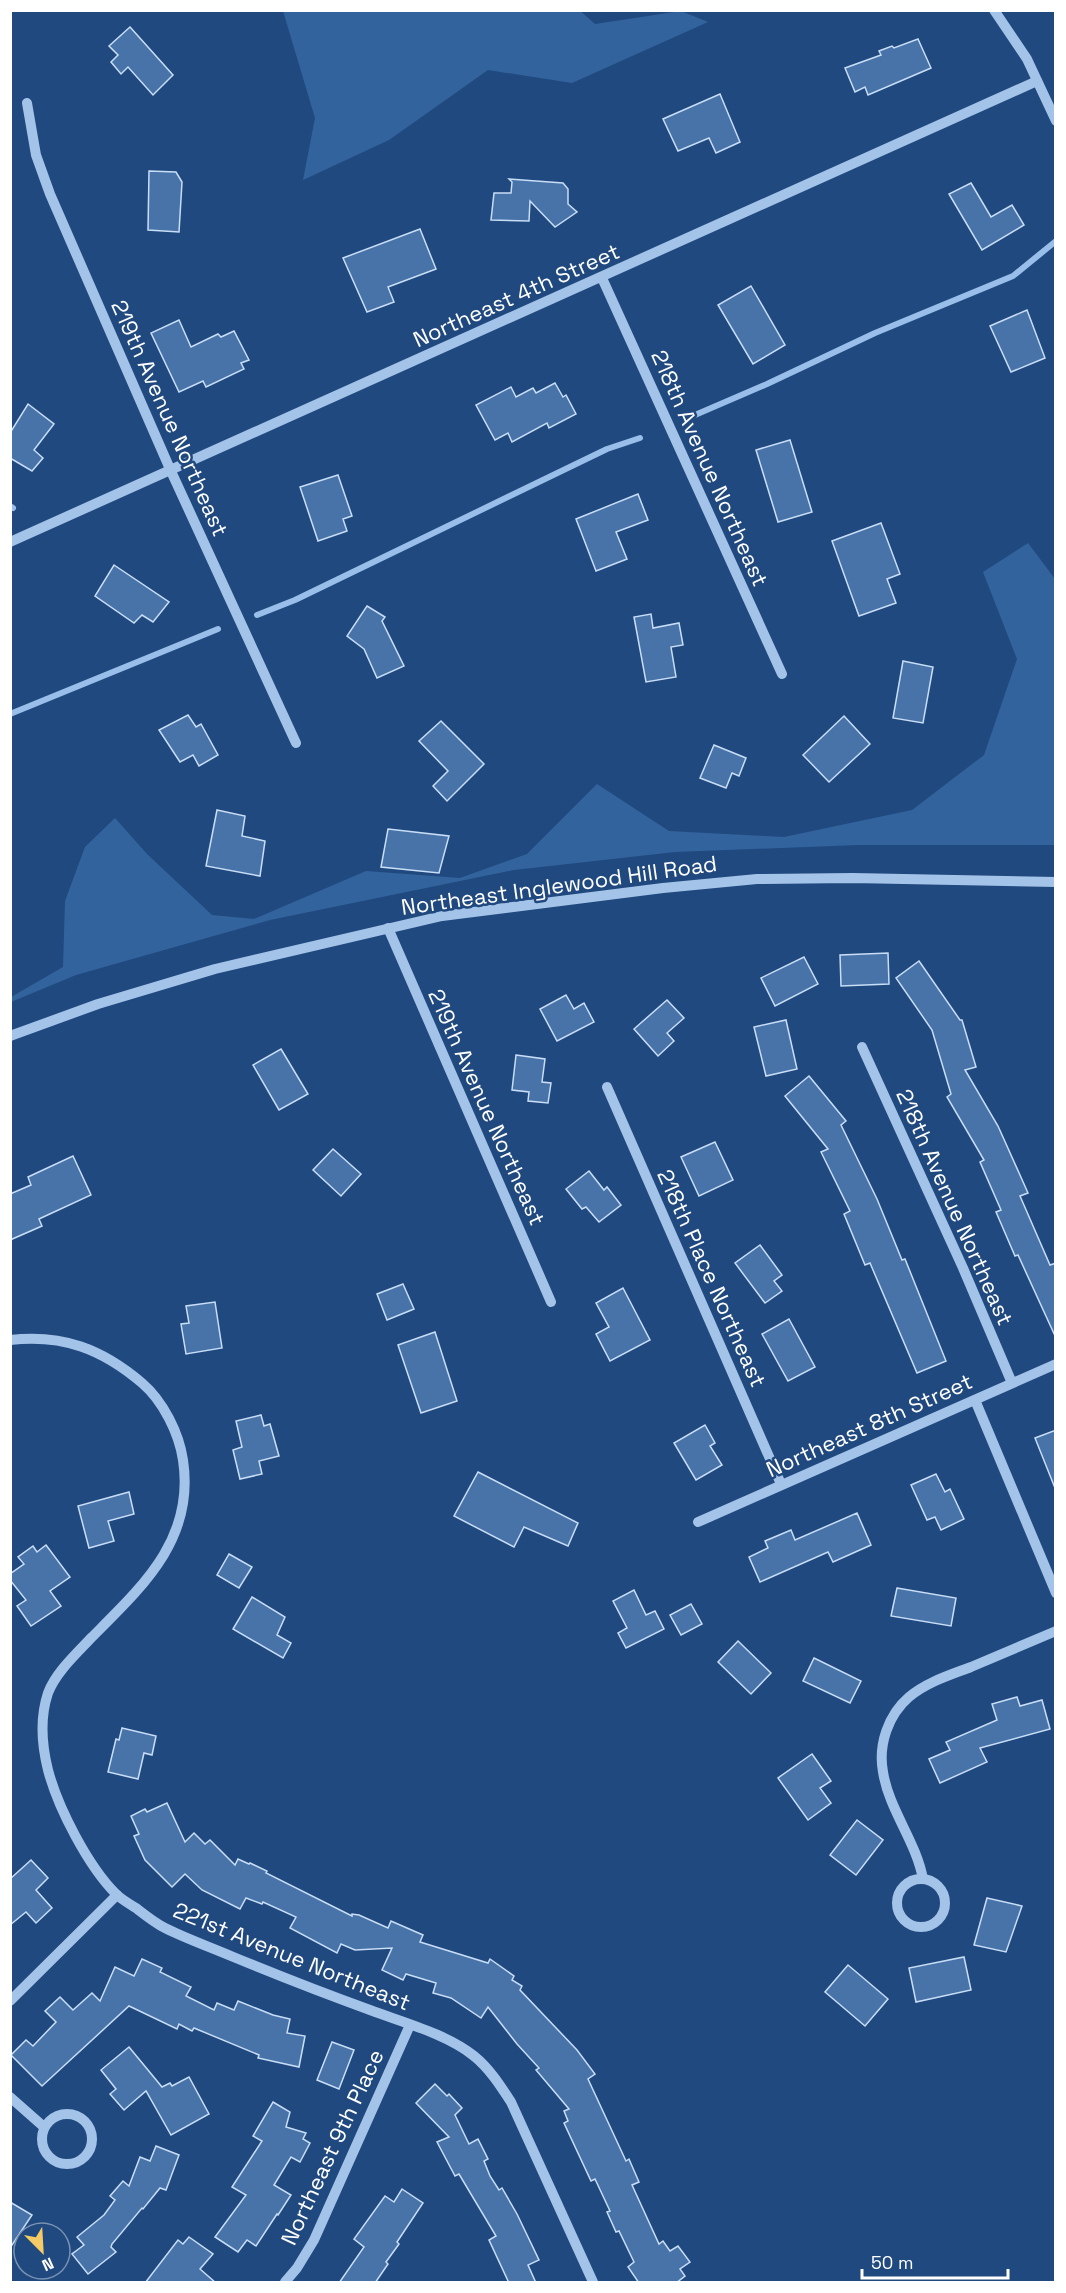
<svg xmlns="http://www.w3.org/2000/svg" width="1066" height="2293" font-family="'Space Grotesk',sans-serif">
  <rect width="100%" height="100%" fill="#20497f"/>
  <!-- green -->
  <g fill="#33639d">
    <path d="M 579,10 L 595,24 L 681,11 L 708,22 L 572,83 L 488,70 L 389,140 L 303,180 L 315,118 L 283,11 Z"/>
    <path d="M 1028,543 L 1055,579 L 1055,845 L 858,845 L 675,852 L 514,870 L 270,920 L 76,975 L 11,1002 L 11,997 L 63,967 L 65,901 L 85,847 L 115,818 L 147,854 L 212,915 L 254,919 L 366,871 L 460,878 L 527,854 L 597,784 L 669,831 L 784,837 L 912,810 L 984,755 L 1017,659 L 983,572 Z"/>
  </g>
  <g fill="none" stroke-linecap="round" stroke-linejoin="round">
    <!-- stream -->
    <g stroke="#98bee9" stroke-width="6">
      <path d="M 688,418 L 767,384 L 875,333 L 1013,276 L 1056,241"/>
      <path d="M 10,506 L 13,508"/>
      <path d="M 257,615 L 295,600 L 607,449 L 640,438"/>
      <path d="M 10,714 L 218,629"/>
    </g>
  </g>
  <!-- building -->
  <g fill="#4873a8" stroke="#c8ddf6" stroke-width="1.5">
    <path d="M 130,27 L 173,75 L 153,95 L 128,67 L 121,74 L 111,62 L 118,55 L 109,46 Z"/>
    <path d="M 918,39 L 931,68 L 868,95 L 865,87 L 855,92 L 845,68 L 881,55 L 879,51 L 892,46 L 894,48 Z"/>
    <path d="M 720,94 L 740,142 L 716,153 L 709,138 L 678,151 L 663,119 Z"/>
    <path d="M 149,171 L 176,172 L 182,182 L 179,232 L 148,230 Z"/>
    <path d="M 509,179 L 563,183 L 568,189 L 568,204 L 577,212 L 555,227 L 530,201 L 529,221 L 491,220 L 494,193 L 511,193 L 512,182 Z"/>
    <path d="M 971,183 L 991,217 L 1012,205 L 1024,225 L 982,250 L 949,194 Z"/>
    <path d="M 420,229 L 436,269 L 388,287 L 394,302 L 367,312 L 343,258 Z"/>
    <path d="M 751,286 L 785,345 L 753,364 L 718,305 Z"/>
    <path d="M 1027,310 L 1045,358 L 1011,372 L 990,326 Z"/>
    <path d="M 179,320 L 191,347 L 218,334 L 221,337 L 234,331 L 249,360 L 241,363 L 244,369 L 206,387 L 203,381 L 179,392 L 151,333 Z"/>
    <path d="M 555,383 L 563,397 L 566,395 L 576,414 L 549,428 L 547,423 L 512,442 L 508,433 L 495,440 L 476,405 L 511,387 L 516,397 L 533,388 L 536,393 Z"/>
    <path d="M 28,404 L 54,424 L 34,450 L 43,458 L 32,471 L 10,458 L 10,433 Z"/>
    <path d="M 790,440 L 812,512 L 778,522 L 756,450 Z"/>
    <path d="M 338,475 L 352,516 L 343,519 L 347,531 L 318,541 L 300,487 Z"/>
    <path d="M 638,494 L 648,520 L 616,532 L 627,559 L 596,571 L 576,519 Z"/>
    <path d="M 881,523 L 900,574 L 887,579 L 896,603 L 859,616 L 832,541 Z"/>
    <path d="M 114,565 L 169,602 L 153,622 L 142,615 L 134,623 L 95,596 Z"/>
    <path d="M 367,606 L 385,617 L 382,621 L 404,666 L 377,678 L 364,649 L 347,636 Z"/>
    <path d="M 651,614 L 653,628 L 679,623 L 683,645 L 671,647 L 676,677 L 646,682 L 634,617 Z"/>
    <path d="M 903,661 L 933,667 L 923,723 L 893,718 Z"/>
    <path d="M 188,715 L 196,727 L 201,724 L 218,755 L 199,766 L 193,755 L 180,762 L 159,730 Z"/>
    <path d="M 844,716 L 870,744 L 829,782 L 803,755 Z"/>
    <path d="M 441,721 L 484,764 L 447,801 L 433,786 L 448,771 L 419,741 Z"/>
    <path d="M 714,745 L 746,758 L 739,776 L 732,773 L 726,788 L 700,778 Z"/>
    <path d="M 217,810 L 245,816 L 242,836 L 265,841 L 260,876 L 206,866 Z"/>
    <path d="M 388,829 L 449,836 L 439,873 L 381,867 Z"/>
    <path d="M 888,953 L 889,984 L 841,986 L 840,955 Z"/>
    <path d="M 804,957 L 818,984 L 775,1006 L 761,978 Z"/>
    <path d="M 919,961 L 960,1020 L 962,1020 L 976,1067 L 965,1070 L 998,1126 L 1028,1193 L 1020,1196 L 1050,1265 L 1056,1263 L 1056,1338 L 1018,1255 L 1015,1256 L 996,1212 L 1001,1210 L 980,1162 L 984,1160 L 947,1097 L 951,1094 L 932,1030 L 896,978 Z"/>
    <path d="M 566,995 L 574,1009 L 584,1003 L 594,1022 L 557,1041 L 540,1009 Z"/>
    <path d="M 667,1000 L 684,1018 L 667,1033 L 674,1041 L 658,1056 L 634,1029 Z"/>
    <path d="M 786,1020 L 797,1069 L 766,1076 L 754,1027 Z"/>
    <path d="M 281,1049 L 308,1094 L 279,1110 L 253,1065 Z"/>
    <path d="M 516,1055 L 545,1059 L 542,1082 L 551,1083 L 548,1103 L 528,1101 L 529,1092 L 512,1090 Z"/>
    <path d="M 809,1076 L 846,1121 L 841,1125 L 877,1199 L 902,1260 L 905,1259 L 946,1361 L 917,1373 L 870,1263 L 865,1265 L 844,1214 L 850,1211 L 821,1152 L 828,1149 L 785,1096 Z"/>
    <path d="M 715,1142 L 733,1180 L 699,1196 L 681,1157 Z"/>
    <path d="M 333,1149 L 361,1174 L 341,1196 L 313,1170 Z"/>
    <path d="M 73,1156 L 91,1195 L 39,1219 L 42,1226 L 10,1240 L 10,1194 L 31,1185 L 28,1177 Z"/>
    <path d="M 589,1171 L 604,1190 L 607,1187 L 621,1205 L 599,1222 L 586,1207 L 582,1209 L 566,1189 Z"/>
    <path d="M 760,1245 L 782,1275 L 774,1281 L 782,1291 L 765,1303 L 735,1263 Z"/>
    <path d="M 403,1284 L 414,1309 L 387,1320 L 377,1294 Z"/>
    <path d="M 623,1288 L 650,1340 L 610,1361 L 596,1334 L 609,1327 L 596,1303 Z"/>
    <path d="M 215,1302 L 222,1348 L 186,1354 L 181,1324 L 189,1323 L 186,1306 Z"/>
    <path d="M 789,1319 L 815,1367 L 788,1381 L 762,1334 Z"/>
    <path d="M 435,1332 L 457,1401 L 421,1413 L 398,1345 Z"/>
    <path d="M 261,1415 L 264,1426 L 270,1424 L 279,1456 L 259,1461 L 262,1474 L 240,1479 L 233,1450 L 242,1447 L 236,1421 Z"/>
    <path d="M 705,1425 L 715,1443 L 710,1446 L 722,1465 L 696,1480 L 674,1443 Z"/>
    <path d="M 1056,1430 L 1056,1488 L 1055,1488 L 1035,1438 Z"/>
    <path d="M 478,1472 L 578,1523 L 568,1546 L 524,1527 L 514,1547 L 454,1516 Z"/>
    <path d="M 936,1474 L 945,1492 L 950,1489 L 964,1519 L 941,1530 L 935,1517 L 927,1520 L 911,1485 Z"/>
    <path d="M 129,1492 L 134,1514 L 108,1521 L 114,1541 L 89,1548 L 78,1506 Z"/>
    <path d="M 857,1513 L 871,1545 L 833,1562 L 828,1552 L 760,1582 L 749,1557 L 768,1548 L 765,1541 L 791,1530 L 795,1540 Z"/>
    <path d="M 46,1545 L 70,1577 L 50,1591 L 61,1606 L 31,1626 L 17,1606 L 26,1600 L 10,1580 L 10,1574 L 24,1564 L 18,1557 L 33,1546 L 37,1552 Z"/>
    <path d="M 229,1554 L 252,1567 L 239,1588 L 217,1575 Z"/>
    <path d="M 897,1588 L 956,1598 L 951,1626 L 891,1616 Z"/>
    <path d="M 634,1590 L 646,1615 L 655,1611 L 664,1629 L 626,1648 L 618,1633 L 627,1628 L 613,1601 Z"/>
    <path d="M 252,1597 L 285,1617 L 277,1635 L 291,1643 L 283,1658 L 233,1629 Z"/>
    <path d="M 691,1604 L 702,1624 L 681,1635 L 670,1615 Z"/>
    <path d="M 738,1641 L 771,1673 L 751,1694 L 718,1662 Z"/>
    <path d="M 814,1658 L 861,1681 L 850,1703 L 803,1681 Z"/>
    <path d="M 1017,1697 L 1020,1706 L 1042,1700 L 1050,1729 L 980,1748 L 987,1762 L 940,1783 L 929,1759 L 950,1750 L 946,1742 L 997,1720 L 992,1704 Z"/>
    <path d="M 122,1728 L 156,1736 L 152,1755 L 144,1753 L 138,1779 L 108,1772 L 116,1739 L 119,1740 Z"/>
    <path d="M 812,1754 L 831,1781 L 820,1788 L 831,1803 L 808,1820 L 778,1778 Z"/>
    <path d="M 167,1803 L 185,1842 L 194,1833 L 205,1844 L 210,1840 L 235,1865 L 238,1859 L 249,1864 L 250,1863 L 267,1871 L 266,1873 L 352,1916 L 352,1914 L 359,1915 L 388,1928 L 391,1921 L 423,1935 L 420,1942 L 488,1963 L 490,1959 L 514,1976 L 512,1980 L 522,1986 L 520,1990 L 577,2050 L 595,2074 L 588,2079 L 626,2161 L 629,2159 L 639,2182 L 632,2185 L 659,2244 L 663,2241 L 670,2251 L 678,2246 L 690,2262 L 680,2269 L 685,2276 L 676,2283 L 639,2283 L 628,2267 L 634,2262 L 619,2231 L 616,2232 L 607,2212 L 610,2211 L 595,2179 L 591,2181 L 564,2123 L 568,2121 L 564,2111 L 569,2109 L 536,2070 L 539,2068 L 517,2044 L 488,2007 L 481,2018 L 451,1998 L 433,1993 L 436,1983 L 406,1974 L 403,1980 L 382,1970 L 392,1948 L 355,1950 L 341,1944 L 337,1953 L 290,1928 L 296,1917 L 263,1902 L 262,1904 L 246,1898 L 240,1909 L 202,1890 L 185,1874 L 172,1887 L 145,1860 L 134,1836 L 139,1834 L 131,1816 L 145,1809 L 147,1812 Z"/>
    <path d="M 857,1820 L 883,1840 L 856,1875 L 830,1855 Z"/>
    <path d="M 31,1860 L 48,1878 L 36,1890 L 52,1908 L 36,1923 L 26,1912 L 10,1925 L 10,1879 Z"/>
    <path d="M 987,1898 L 1022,1906 L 1006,1952 L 974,1945 Z"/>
    <path d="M 964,1957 L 971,1990 L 916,2002 L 909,1968 Z"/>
    <path d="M 142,1959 L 162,1968 L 160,1972 L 191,1987 L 186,1996 L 214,2010 L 217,2003 L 234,2010 L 238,2001 L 273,2015 L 290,2019 L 287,2033 L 305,2036 L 299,2067 L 258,2058 L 259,2055 L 194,2028 L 192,2031 L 179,2024 L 177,2029 L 129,2006 L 42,2086 L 11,2055 L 26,2040 L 33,2046 L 56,2022 L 45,2011 L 60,1997 L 73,2010 L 92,1993 L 100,2001 L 115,1967 L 134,1976 Z"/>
    <path d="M 848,1965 L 888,1999 L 865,2026 L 825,1992 Z"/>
    <path d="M 332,2042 L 354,2050 L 339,2089 L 317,2080 Z"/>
    <path d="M 129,2047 L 162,2087 L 170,2083 L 172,2086 L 189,2077 L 209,2114 L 171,2135 L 146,2091 L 124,2110 L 110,2094 L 116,2089 L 101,2070 Z"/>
    <path d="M 435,2084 L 447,2096 L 449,2094 L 462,2108 L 455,2115 L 469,2144 L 478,2139 L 488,2159 L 484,2161 L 490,2176 L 499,2190 L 502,2188 L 517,2214 L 539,2260 L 528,2265 L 536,2283 L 509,2283 L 489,2240 L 496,2236 L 459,2174 L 455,2176 L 437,2142 L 449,2137 L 416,2103 Z"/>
    <path d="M 273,2102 L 290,2112 L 286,2127 L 306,2133 L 303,2139 L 310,2143 L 300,2162 L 291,2157 L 274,2185 L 291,2195 L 278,2215 L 277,2214 L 256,2246 L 247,2240 L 238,2252 L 215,2237 L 246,2195 L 232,2187 L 262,2141 L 253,2136 Z"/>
    <path d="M 156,2146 L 179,2155 L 166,2190 L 160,2188 L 143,2209 L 142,2208 L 112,2244 L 111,2247 L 116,2252 L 88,2274 L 72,2254 L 84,2245 L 77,2237 L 104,2215 L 115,2200 L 110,2196 L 123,2181 L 129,2186 L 140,2157 L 150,2161 Z"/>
    <path d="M 402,2189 L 423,2203 L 397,2242 L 399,2244 L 386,2262 L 388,2264 L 375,2283 L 339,2283 L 364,2247 L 354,2239 L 385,2196 L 394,2202 Z"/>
    <path d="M 10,2202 L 32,2215 L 10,2248 Z"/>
    <path d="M 189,2237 L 213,2254 L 200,2269 L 216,2283 L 145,2283 L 178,2240 L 183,2244 Z"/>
  </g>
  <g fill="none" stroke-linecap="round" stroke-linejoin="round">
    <!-- minor -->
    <g stroke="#a4c3e8" stroke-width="10">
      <path d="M 994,10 L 1027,59 L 1056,121"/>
      <path d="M 27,103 L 36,155 L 50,194 L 170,469 L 296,743"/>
      <path d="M 602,278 L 782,674"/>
      <path d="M 10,542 L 1037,81"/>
      <path d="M 388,928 L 551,1302"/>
      <path d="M 10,1036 L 98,1004 L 215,969 L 442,916 L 663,888 L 757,879 L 853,878 L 1056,882"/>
      <path d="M 862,1047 L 963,1268 L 1012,1383"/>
      <path d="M 607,1087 L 781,1484"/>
      <path d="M 10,1340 C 63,1334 102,1349 142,1383 C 163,1401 179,1433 183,1460 C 195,1539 143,1586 92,1637 C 77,1653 56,1672 48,1693 C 40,1717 42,1746 48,1770 C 58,1808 88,1866 116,1894 C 122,1900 130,1904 136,1908 C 145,1915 155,1923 165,1928 C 187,1939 210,1947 231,1956 C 277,1975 323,1993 370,2010 C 402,2022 447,2034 474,2056 C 489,2068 500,2085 511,2102 L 593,2282"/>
      <path d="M 975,1400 L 1056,1593"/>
      <path d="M 698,1522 L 1056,1364"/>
      <path d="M 923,1879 C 916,1841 889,1810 883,1772 C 878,1745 888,1715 909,1697 C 927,1682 950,1675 971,1667 C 999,1655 1027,1643 1056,1631"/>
      <circle cx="921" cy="1903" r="24"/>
      <path d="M 10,2001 L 117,1895"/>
      <path d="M 10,2097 L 44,2127"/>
      <circle cx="67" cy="2139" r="25"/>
      <path d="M 285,2282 L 297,2268 L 314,2240 L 410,2025"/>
    </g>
  </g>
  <g text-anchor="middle" stroke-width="5" stroke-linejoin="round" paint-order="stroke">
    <!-- street labels -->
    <g font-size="22" fill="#fff" stroke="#20497f">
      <text transform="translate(516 295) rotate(-24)" y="8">Northeast 4th Street</text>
      <text transform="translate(170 418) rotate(66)" y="8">219th Avenue Northeast</text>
      <text transform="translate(710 468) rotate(66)" y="8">218th Avenue Northeast</text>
      <text transform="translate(559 885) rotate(-8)" y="8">Northeast Inglewood Hill Road</text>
      <text transform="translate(487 1107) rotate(66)" y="8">219th Avenue Northeast</text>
      <text transform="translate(955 1207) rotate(66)" y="8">218th Avenue Northeast</text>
      <text transform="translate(712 1278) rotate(66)" y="8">218th Place Northeast</text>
      <text transform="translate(869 1425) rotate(-24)" y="8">Northeast 8th Street</text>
      <text transform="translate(292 1956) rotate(22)" y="8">221st Avenue Northeast</text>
      <text transform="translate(332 2147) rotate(-65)" y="8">Northeast 9th Place</text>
    </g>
  </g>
  <!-- border -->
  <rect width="1066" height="2293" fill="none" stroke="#ffffff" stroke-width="24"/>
  <!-- north arrow -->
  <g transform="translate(42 2251) rotate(156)"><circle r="28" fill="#20497f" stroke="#7992b2" stroke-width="1.5"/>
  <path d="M0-4.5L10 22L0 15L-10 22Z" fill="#f5cb65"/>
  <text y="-9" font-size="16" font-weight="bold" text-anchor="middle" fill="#ffffff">N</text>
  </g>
  <!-- scale -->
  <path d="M862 2269v9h146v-9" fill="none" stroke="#ffffff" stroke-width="3"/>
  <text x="871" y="2269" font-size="18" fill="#ffffff" stroke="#20497f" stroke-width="4.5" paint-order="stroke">50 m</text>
</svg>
